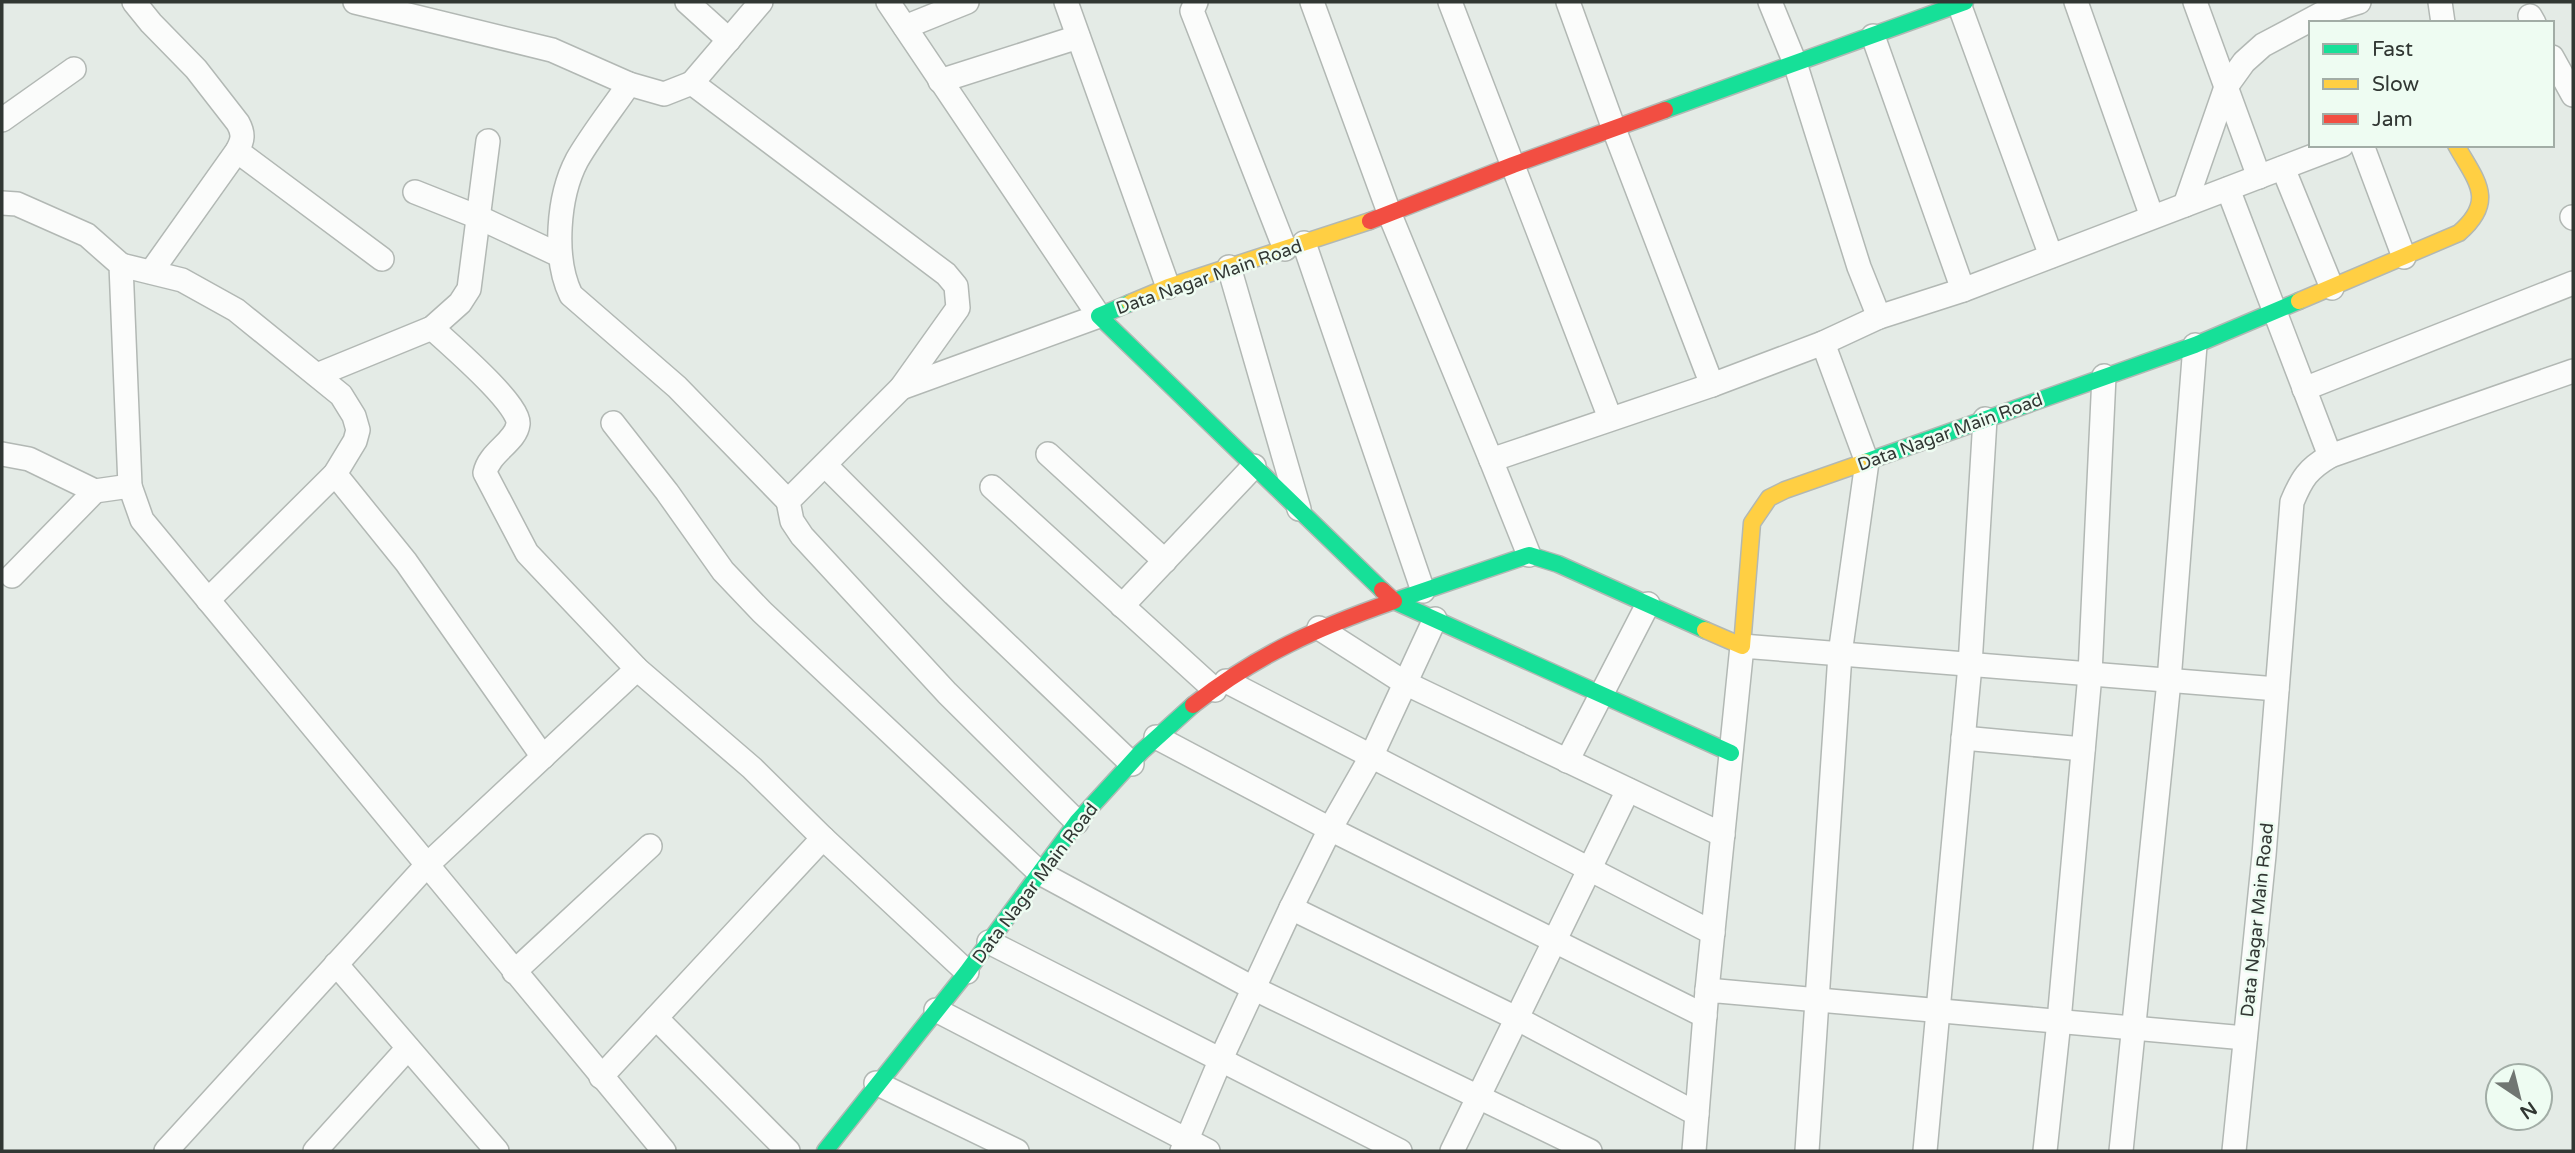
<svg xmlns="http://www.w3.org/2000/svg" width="2575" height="1153" font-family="'Varela Round',sans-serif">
  <rect width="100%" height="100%" fill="#e4ebe6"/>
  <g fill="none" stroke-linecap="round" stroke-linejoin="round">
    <defs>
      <g id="street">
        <path d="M 134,2 L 151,23 L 196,69 L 238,123 C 244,134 243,140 237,151 L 151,272"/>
        <path d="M 355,2 L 552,50 L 629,84 L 664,94 L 692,83 L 946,274 L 956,286 L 958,308 L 901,388 L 788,501 L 792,521 L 802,536 L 947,693 L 1077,822"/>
        <path d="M 687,2 L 729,40"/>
        <path d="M 888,2 L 1099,316 L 901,388"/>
        <path d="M 1066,2 L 1168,287"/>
        <path d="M 1196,2 L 1192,11 L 1285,249"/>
        <path d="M 1312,2 L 1390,215 L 1491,460 L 1712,385 L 1823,343 L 1879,317 L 1963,290 L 2342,145"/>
        <path d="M 1450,2 L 1610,418"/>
        <path d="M 1568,2 L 1614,129 L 1712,385"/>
        <path d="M 1770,2 L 1795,63 L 1859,267 L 1879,317"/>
        <path d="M 2076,2 L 2152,217"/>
        <path d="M 2195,2 L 2259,177"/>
        <path d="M 2440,2 L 2443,23"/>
        <path d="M 1959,4 L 2051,256"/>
        <path d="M 2530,16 L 2534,23"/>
        <path d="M 905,27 L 967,2"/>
        <path d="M 1873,36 L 1963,290"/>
        <path d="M 2552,57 L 2573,95"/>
        <path d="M 940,81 L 1078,37"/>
        <path d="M 692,83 L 761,2"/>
        <path d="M 629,84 C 612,109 592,134 577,160 C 558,196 553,258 571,295 L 677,387 L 788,501"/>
        <path d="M 2,120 L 74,69"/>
        <path d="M 2362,145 L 2404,257"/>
        <path d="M 237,151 L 382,259"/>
        <path d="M 2283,168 L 2332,288"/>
        <path d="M 2228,189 L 2330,456 L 2573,371"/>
        <path d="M 415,192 L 478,217 L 559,255"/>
        <path d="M 2,203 L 17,204 L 87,235 L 121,265 L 130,486 L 142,520 L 664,1151"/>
        <path d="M 2185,205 L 2226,87 L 2244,62 L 2263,45 L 2323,13 L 2359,2"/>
        <path d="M 2572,217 L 2573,218"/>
        <path d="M 1304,243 L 1423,591"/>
        <path d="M 121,265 L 182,280 L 236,310 L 341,395 L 354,416 L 358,430 L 355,441 L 335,474 L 208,600"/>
        <path d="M 1229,267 L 1299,509"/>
        <path d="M 432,328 C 448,343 521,405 518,424 C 516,442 489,452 485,473 L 527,553 L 637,669 L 752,768 L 823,838"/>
        <path d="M 317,375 L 432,328 L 460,303 L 469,289 L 488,141"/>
        <path d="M 2304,389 L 2573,283"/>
        <path d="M 613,423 L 667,492 L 723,571 L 762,612 L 1040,873 L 1253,988 L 1590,1151"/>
        <path d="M 2,454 L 29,459 L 95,491 L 130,486"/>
        <path d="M 1048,454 L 1165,561"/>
        <path d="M 1491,460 L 1529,555"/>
        <path d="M 825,465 L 954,594 L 1132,764"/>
        <path d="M 335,474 L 406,562 L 543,757"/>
        <path d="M 992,487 L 1215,690"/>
        <path d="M 12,576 L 95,491"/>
        <path d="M 1122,606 L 1254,466"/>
        <path d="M 1319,628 L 1405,683 L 1723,835"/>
        <path d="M 1226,681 L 1713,933"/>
        <path d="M 1156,737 L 1330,829 L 1705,1016"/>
        <path d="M 1963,738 L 2083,749"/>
        <path d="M 1567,761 L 1648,604"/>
        <path d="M 1291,908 L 1516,1018 L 1697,1114"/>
        <path d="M 989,942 L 1400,1151"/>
        <path d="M 336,964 L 497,1151"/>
        <path d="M 514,972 L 650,846"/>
        <path d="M 1707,990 L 1742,646 L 2277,689"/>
        <path d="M 936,1010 L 1208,1151"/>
        <path d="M 656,1018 L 788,1151"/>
        <path d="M 601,1077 L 823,838 L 967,972"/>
        <path d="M 876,1083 L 1017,1151"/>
        <path d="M 166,1151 L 427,865 L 637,669"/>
        <path d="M 315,1151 L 408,1048"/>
        <path d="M 1182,1151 L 1220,1061 L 1291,908 L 1330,829 L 1371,757 L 1435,619"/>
        <path d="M 1452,1151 L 1628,790"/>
        <path d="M 1694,1151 L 1707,990 L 2245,1038"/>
        <path d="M 1807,1151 L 1840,654 L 1867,462 L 1823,343"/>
        <path d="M 1925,1151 L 1970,665 L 1985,419"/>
        <path d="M 2045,1151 L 2059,1021 L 2090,674 L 2104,376"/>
        <path d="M 2121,1151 L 2169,681 L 2195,345"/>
        <path d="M 2234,1151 L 2264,855 L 2292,502 C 2302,478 2308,469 2330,456"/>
      </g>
      <g id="fast">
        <path d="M 1665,110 L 1965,2"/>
        <path d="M 1130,303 L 1099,316 L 1382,590"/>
        <path d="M 1865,462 L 2195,345 L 2299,301"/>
        <path d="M 1705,630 L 1558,564 L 1529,555 L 1394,601 L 1731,753"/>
        <path d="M 825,1151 L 967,972 L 1077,822 L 1141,752 L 1193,705"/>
      </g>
      <g id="slow">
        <path d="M 2299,301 L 2459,233 C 2497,200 2476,181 2456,145"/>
        <path d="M 1130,303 L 1168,287 L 1370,221"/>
        <path d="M 1705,630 L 1742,646 L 1752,523 L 1769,498 L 1785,490 L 1865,462"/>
      </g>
      <g id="jam">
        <path d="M 1370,221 L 1513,165 L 1665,110"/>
        <path d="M 1193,705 C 1258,654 1317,628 1394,601 L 1382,590"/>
      </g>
    </defs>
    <!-- street casing -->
    <use href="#street" stroke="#b2b8b4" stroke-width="26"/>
    <!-- fast casing -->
    <use href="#fast" stroke="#b2b8b4" stroke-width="19"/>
    <!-- slow casing -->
    <use href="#slow" stroke="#b2b8b4" stroke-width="19"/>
    <!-- jam casing -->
    <use href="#jam" stroke="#b2b8b4" stroke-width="19"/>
    <!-- street -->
    <use href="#street" stroke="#fbfcfb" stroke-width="23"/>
    <!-- fast -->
    <use href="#fast" stroke="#16e098" stroke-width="16"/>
    <!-- slow -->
    <use href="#slow" stroke="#ffcf43" stroke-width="16"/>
    <!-- jam -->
    <use href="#jam" stroke="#f24e42" stroke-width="16"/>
  </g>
  <g text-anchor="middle" stroke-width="5" stroke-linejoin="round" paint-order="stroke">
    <!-- street labels -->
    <g font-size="18" fill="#313733" stroke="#eefcf2">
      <text transform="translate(1209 277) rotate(-19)" y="6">Data Nagar Main Road</text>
      <text transform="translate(1950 432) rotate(-20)" y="6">Data Nagar Main Road</text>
      <text transform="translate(1035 883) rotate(-53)" y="6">Data Nagar Main Road</text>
      <text transform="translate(2257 920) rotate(-84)" y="6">Data Nagar Main Road</text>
    </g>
  </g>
  <!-- border -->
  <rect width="2575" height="1153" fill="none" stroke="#313733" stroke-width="7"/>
  <!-- legend -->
  <rect x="2309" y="21" width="245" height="126" fill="#eefcf2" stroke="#a2ada6" stroke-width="2"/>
  <rect x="2323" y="44" width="35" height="10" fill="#16e098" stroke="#a2ada6" stroke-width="2"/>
  <text x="2372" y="56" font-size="21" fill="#313733">Fast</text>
  <rect x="2323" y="79" width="35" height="10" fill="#ffcf43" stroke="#a2ada6" stroke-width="2"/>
  <text x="2372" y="91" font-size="21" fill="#313733">Slow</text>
  <rect x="2323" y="114" width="35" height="10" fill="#f24e42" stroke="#a2ada6" stroke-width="2"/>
  <text x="2372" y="126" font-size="21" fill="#313733">Jam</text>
  <!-- north arrow -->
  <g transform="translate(2519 1097) rotate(145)"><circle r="33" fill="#eefcf2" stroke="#a2ada6" stroke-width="2"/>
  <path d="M0-5L12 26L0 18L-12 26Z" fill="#707672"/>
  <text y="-10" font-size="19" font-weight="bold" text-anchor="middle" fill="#313733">N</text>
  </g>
</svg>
